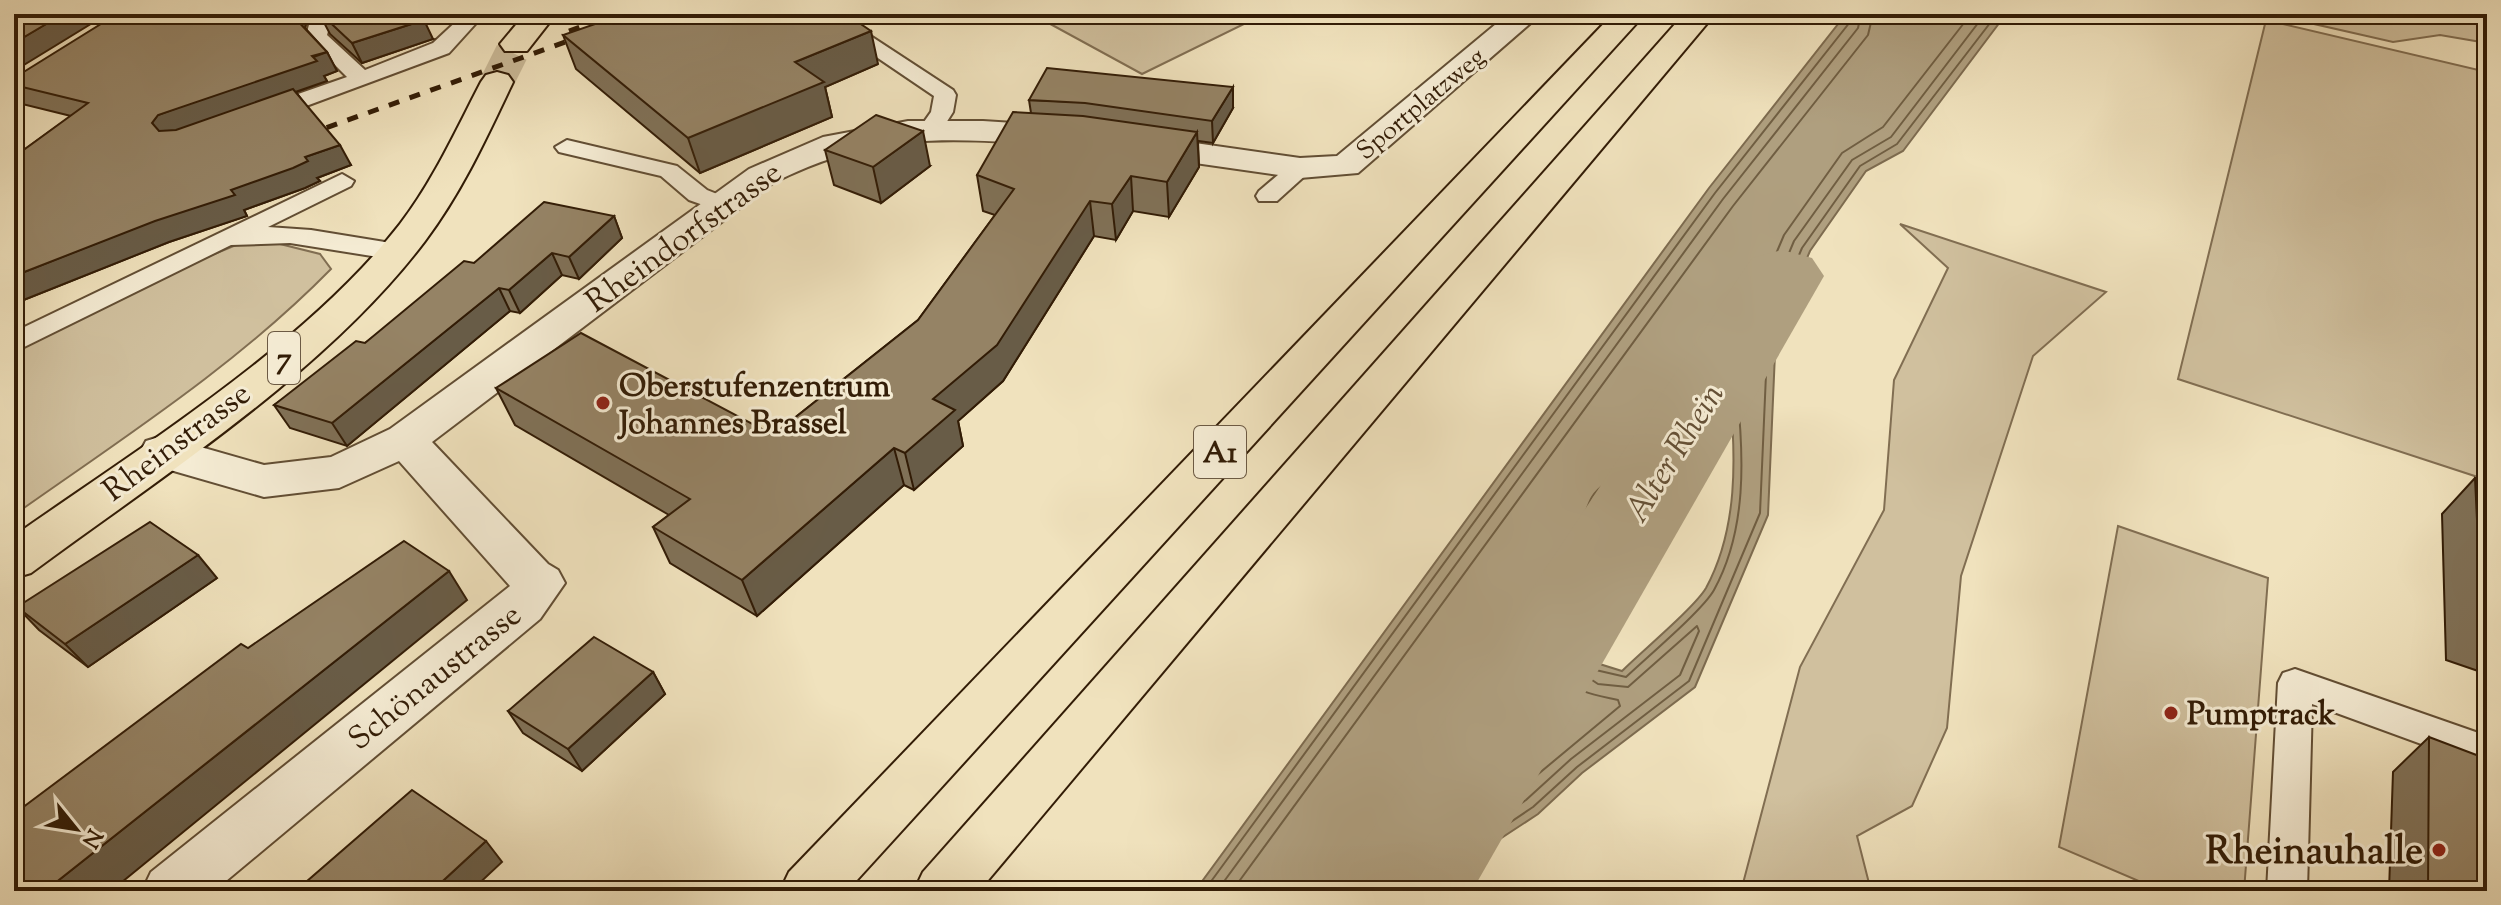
<svg xmlns="http://www.w3.org/2000/svg" width="2501" height="905" font-family="'Sorts Mill Goudy',serif">
  <rect width="100%" height="100%" fill="#f0e2bd"/>
  <filter id="stains"><feTurbulence type="fractalNoise" baseFrequency=".0025" numOctaves="4"/><feColorMatrix values="0 0 0 0 .2 0 0 0 0 .09 0 0 0 0 .02 0 0 0 .5 -.17"/></filter>
  <radialGradient id="worn" r=".72"><stop offset=".6" stop-color="#630" stop-opacity="0"/><stop offset="1" stop-color="#630" stop-opacity=".3"/></radialGradient>
  <!-- green -->
  <g fill="#d0c09e" stroke="#816e52" stroke-width="2">
    <path d="M 1032,14 L 1227,14 L 1246,23 L 1142,74 Z"/>
    <path d="M 2270,14 L 2487,14 L 2487,43 L 2440,35 L 2393,42 Z"/>
    <path d="M 2266,20 L 2487,72 L 2487,480 L 2178,379 Z"/>
    <path d="M 1900,224 L 2106,292 L 2033,356 L 1961,576 L 1947,728 L 1912,806 L 1857,836 L 1871,891 L 1741,891 L 1800,667 L 1884,510 L 1894,380 L 1948,268 Z"/>
    <path d="M 276,243 L 320,254 L 331,269 C 237,365 123,438 14,515 L 14,352 L 193,263 L 236,245 Z"/>
    <path d="M 2118,526 L 2268,578 L 2244,891 L 2162,891 L 2059,847 Z"/>
  </g>
  <!-- water -->
  <path fill="#af9f7f" stroke="#7d6b4f" stroke-width="2" fill-rule="evenodd" d="M 1846,14 L 2006,14 L 1903,151 L 1866,171 L 1810,251 L 1776,330 L 1768,515 L 1695,687 L 1582,773 L 1538,814 L 1474,856 L 1455,891 L 1195,891 L 1709,188 ZM 1710,387 L 1730,393 C 1736,458 1738,529 1706,588 C 1695,607 1641,652 1622,671 L 1590,661 C 1590,630 1605,520 1627,502 C 1635,495 1652,493 1663,490 Z"/>
  <g fill="none" stroke-linecap="round" stroke-linejoin="round">
    <!-- shore -->
    <g stroke="#705e42" stroke-width="2">
      <path d="M 1713,379 L 1737,391 C 1744,457 1747,530 1714,590 C 1703,610 1646,658 1626,677 L 1587,668 C 1577,638 1593,530 1614,505 C 1625,492 1642,489 1657,483 L 1702,385 Z"/>
      <path d="M 1204,891 L 1715,193 L 1850,22 L 1851,14"/>
      <path d="M 1217,891 L 1723,199 L 1858,28 L 1861,14"/>
      <path d="M 1232,891 L 1733,206 L 1868,35 L 1873,14"/>
      <path d="M 1427,891 L 1430,875 L 1454,834 L 1519,790 L 1620,706 L 1618,700 C 1601,696 1573,693 1564,675 C 1551,650 1577,523 1592,497 C 1606,476 1628,478 1641,463 C 1654,450 1680,386 1690,365 L 1710,357 L 1744,363 L 1747,322 L 1784,235 L 1842,153 L 1883,127 L 1971,14"/>
      <path d="M 1439,891 L 1440,880 L 1462,843 L 1526,800 L 1571,759 L 1680,675 L 1699,631 L 1697,626 L 1628,687 L 1598,684 L 1574,668 C 1576,623 1582,519 1615,488 C 1623,481 1640,478 1650,474 L 1700,373 C 1720,367 1738,374 1749,392 L 1755,392 L 1759,325 L 1794,241 L 1852,160 L 1891,137 L 1985,14"/>
      <path d="M 1449,891 L 1469,850 L 1533,807 L 1577,767 L 1689,681 L 1760,513 L 1768,328 L 1802,248 L 1860,166 L 1897,144 L 1997,14"/>
    </g>
    <!-- river -->
    <path fill="#af9f7f" fill-rule="evenodd" d="M 1782,250 L 1812,258 L 1824,276 L 1472,891 L 1341,891 L 1359,849 L 1752,258 Z"/>
    <!-- primary-tunnel -->
    <path stroke="#caba98" stroke-width="33" stroke-dasharray="33 17" stroke-linecap="butt" d="M 497,82 L 516,44"/>
    <defs>
      <g id="service">
        <path d="M 317,14 L 342,14 L 330,24 L 327,35 L 365,70 L 433,43 L 461,17 L 468,15 L 478,21 L 449,53 L 271,119 L 255,119 L 252,114 L 255,109 L 347,77 L 306,36 L 310,21 Z"/>
        <path d="M 813,14 L 837,14 L 953,90 L 956,95 L 953,112 L 939,134 L 931,136 L 919,129 L 931,112 L 934,96 Z"/>
        <path d="M 567,140 L 677,166 L 707,190 L 732,200 L 735,205 L 723,212 L 689,200 L 661,176 L 559,152 L 555,147 Z"/>
        <path d="M 1300,161 L 1312,168 L 1308,173 L 1277,201 L 1259,201 L 1256,196 L 1259,191 L 1292,163 Z"/>
        <path d="M 342,174 L 354,181 L 351,186 L 268,227 L 311,230 L 397,244 L 406,247 L 410,252 L 406,257 L 397,260 L 290,243 L 231,245 L 14,352 L 14,332 Z"/>
        <path d="M 2295,669 L 2487,736 L 2487,768 L 2312,704 L 2307,891 L 2267,891 L 2278,683 L 2283,673 Z"/>
      </g>
      <g id="minor">
        <path d="M 1508,14 L 1541,14 L 1358,173 L 1300,178 L 1139,155 L 1127,152 L 1122,145 L 1127,138 L 1139,135 L 1300,158 L 1337,156 Z"/>
        <path d="M 908,121 L 983,121 L 1063,126 L 1075,129 L 1080,136 L 1075,143 L 1063,146 C 951,138 877,130 773,183 L 432,442 L 548,564 L 558,570 L 565,583 L 540,619 L 214,891 L 142,891 L 151,872 L 510,586 L 399,461 L 339,488 L 264,497 L 146,463 L 140,452 L 146,441 L 162,436 L 264,465 L 331,457 L 390,429 L 749,169 L 823,137 Z"/>
      </g>
      <g id="primary">
        <path d="M 525,14 L 556,14 L 527,51 L 505,51 L 500,44 Z"/>
        <path d="M 497,72 L 508,75 L 513,82 C 487,137 462,192 425,241 C 326,372 162,476 31,573 L 14,578 L 14,536 C 139,448 306,345 400,224 C 433,181 456,130 481,82 L 486,75 Z"/>
      </g>
      <g id="motorway">
        <path d="M 1613,14 L 1645,14 L 847,891 L 780,891 L 789,872 Z"/>
        <path d="M 1684,14 L 1715,14 L 979,891 L 914,891 L 923,872 Z"/>
      </g>
    </defs>
    <!-- service casing -->
    <use href="#service" stroke="#624e34" stroke-width="4"/>
    <!-- minor casing -->
    <use href="#minor" stroke="#624e34" stroke-width="4"/>
    <!-- primary casing -->
    <use href="#primary" stroke="#321c06" stroke-width="4"/>
    <!-- motorway casing -->
    <use href="#motorway" stroke="#321c06" stroke-width="4"/>
    <!-- service -->
    <use href="#service" fill="#f5ecd4" fill-rule="evenodd"/>
    <!-- minor -->
    <use href="#minor" fill="#f5ecd4" fill-rule="evenodd"/>
    <!-- primary -->
    <use href="#primary" fill="#f0e2bd" fill-rule="evenodd"/>
    <!-- motorway -->
    <use href="#motorway" fill="#f0e2bd" fill-rule="evenodd"/>
    <!-- rail -->
    <g stroke="#321c06" stroke-width="5" stroke-dasharray="11 11" stroke-linecap="butt">
      <path d="M 569,31 L 616,14"/>
      <path d="M 306,135 L 585,35"/>
    </g>
  </g>
  <!-- wall -->
  <g fill="#807157" stroke="#321c06" stroke-width="2">
    <path d="M 320,15 L 433,39 L 362,63 L 330,34 Z"/>
    <path d="M 307,20 L 305,28 L 327,52 L 337,71 L 324,76 L 327,81 L 296,92 L 351,165 L 317,178 L 320,181 L 305,188 L 244,210 L 247,216 L 169,242 L 16,303 L 14,301 L 14,157 L 71,116 L 14,102 L 14,78 Z"/>
    <path d="M 563,35 L 878,64 L 825,87 L 832,117 L 700,173 L 576,69 Z"/>
    <path d="M 1029,100 L 1233,108 L 1213,143 L 1198,141 L 1199,167 L 1169,217 L 1133,211 L 1116,240 L 1094,236 L 1003,381 L 958,421 L 963,446 L 914,490 L 904,485 L 757,616 L 670,563 L 653,527 L 669,515 L 515,425 L 496,388 L 773,435 L 918,320 L 995,215 L 983,211 L 977,175 L 1031,113 Z"/>
    <path d="M 825,150 L 930,166 L 881,203 L 834,185 Z"/>
    <path d="M 614,216 L 622,238 L 579,279 L 562,275 L 520,313 L 510,311 L 347,446 L 290,428 L 274,405 L 365,343 L 474,263 Z"/>
    <path d="M 2475,478 L 2487,482 L 2487,674 L 2446,660 L 2442,514 Z"/>
    <path d="M 217,578 L 88,667 L 39,630 L 17,607 Z"/>
    <path d="M 653,672 L 665,694 L 582,771 L 523,733 L 508,711 Z"/>
    <path d="M 2429,737 L 2487,891 L 2389,891 L 2393,772 Z"/>
  </g>
  <!-- shaded-wall -->
  <g fill="#685c47" stroke="#321c06" stroke-width="2">
    <path d="M 63,14 L 107,14 L 14,71 L 14,43 Z"/>
    <path d="M 293,14 L 313,14 L 307,20 L 303,35 L 293,16 Z"/>
    <path d="M 424,20 L 433,39 L 362,63 L 352,43 Z"/>
    <path d="M 871,31 L 878,64 L 825,87 L 832,117 L 700,173 L 688,138 L 795,62 Z"/>
    <path d="M 327,52 L 337,71 L 324,76 L 327,81 L 171,135 L 165,143 L 152,123 L 158,115 Z"/>
    <path d="M 1233,87 L 1233,108 L 1213,143 L 1212,121 Z"/>
    <path d="M 923,131 L 930,166 L 881,203 L 873,167 Z"/>
    <path d="M 1197,132 L 1199,167 L 1169,217 L 1167,182 Z"/>
    <path d="M 340,145 L 351,165 L 317,178 L 320,181 L 305,188 L 244,210 L 247,216 L 169,242 L 16,303 L 14,301 L 14,276 L 231,190 L 305,157 Z"/>
    <path d="M 1131,176 L 1133,211 L 1116,240 L 1112,204 Z"/>
    <path d="M 1090,201 L 1094,236 L 1003,381 L 958,421 L 963,446 L 914,490 L 905,453 L 933,399 Z"/>
    <path d="M 614,216 L 622,238 L 579,279 L 569,257 Z"/>
    <path d="M 552,253 L 562,275 L 520,313 L 509,290 Z"/>
    <path d="M 499,288 L 510,311 L 347,446 L 332,423 Z"/>
    <path d="M 14,314 L 19,323 L 14,325 Z"/>
    <path d="M 894,448 L 904,485 L 757,616 L 742,580 Z"/>
    <path d="M 198,555 L 217,578 L 88,667 L 65,644 Z"/>
    <path d="M 449,571 L 467,600 L 111,891 L 45,891 Z"/>
    <path d="M 653,672 L 665,694 L 582,771 L 568,749 Z"/>
    <path d="M 486,841 L 502,862 L 471,891 L 432,891 Z"/>
  </g>
  <!-- building -->
  <g fill="#958365" stroke="#321c06" stroke-width="2">
    <path d="M 14,14 L 63,14 L 14,43 Z"/>
    <path d="M 117,14 L 293,14 L 293,16 L 327,52 L 312,56 L 317,61 L 158,115 L 152,123 L 159,131 L 176,130 L 293,89 L 340,145 L 305,157 L 308,161 L 293,168 L 231,190 L 235,195 L 155,221 L 14,276 L 14,157 L 88,103 L 14,85 L 14,78 Z"/>
    <path d="M 321,14 L 418,14 L 424,20 L 352,43 Z"/>
    <path d="M 624,14 L 846,14 L 871,31 L 795,62 L 824,82 L 688,138 L 563,35 Z"/>
    <path d="M 1047,68 L 1233,87 L 1212,121 L 1085,103 L 1029,100 Z"/>
    <path d="M 1013,112 L 1083,116 L 1197,132 L 1167,182 L 1131,176 L 1112,204 L 1090,201 L 997,345 L 933,399 L 955,410 L 905,453 L 894,448 L 742,580 L 653,527 L 690,499 L 496,388 L 581,333 L 773,435 L 918,320 L 1014,189 L 977,175 Z"/>
    <path d="M 876,115 L 923,131 L 873,167 L 825,150 Z"/>
    <path d="M 544,202 L 614,216 L 569,257 L 552,253 L 509,290 L 499,288 L 332,423 L 274,405 L 356,341 L 365,343 L 464,261 L 474,263 Z"/>
    <path d="M 2475,478 L 2487,482 L 2487,626 L 2482,625 Z"/>
    <path d="M 150,522 L 198,555 L 65,644 L 17,607 Z"/>
    <path d="M 404,541 L 449,571 L 45,891 L 14,891 L 14,814 L 241,644 L 248,648 Z"/>
    <path d="M 594,637 L 653,672 L 568,749 L 508,711 Z"/>
    <path d="M 2429,737 L 2487,759 L 2487,891 L 2428,891 Z"/>
    <path d="M 412,790 L 486,841 L 432,891 L 318,891 L 306,882 Z"/>
  </g>
  <!-- markers -->
  <g fill="#8f2418" stroke="#f5ecd4" stroke-width="3">
    <circle cx="603" cy="403" r="8"/>
    <circle cx="2171" cy="713" r="8"/>
    <circle cx="2439" cy="850" r="8"/>
  </g>
  <g text-anchor="middle" stroke-width="6" stroke-linejoin="round" paint-order="stroke">
    <!-- far-street labels -->
    <g font-size="26" fill="#321c06" stroke="#f5ecd4">
      <text transform="translate(1420 103) rotate(-40)" y="9">Sportplatzweg</text>
    </g>
    <!-- shield labels -->
    <g fill="#f5ecd4" stroke="#6c5a44" stroke-width="2">
      <rect x="268" y="332" width="32" height="52" rx="6"/>
      <rect x="1194" y="426" width="52" height="52" rx="6"/>
    </g>
    <g font-size="30" font-weight="bold" fill="#321c06">
      <text x="284" y="368">7</text>
      <text x="1220" y="462">A1</text>
    </g>
    <!-- street labels -->
    <g font-size="32" fill="#321c06" stroke="#f5ecd4">
      <text transform="translate(683 236) rotate(-36)" y="11">Rheindorfstrasse</text>
      <text transform="translate(176 441) rotate(-37)" y="11">Rheinstrasse</text>
      <text transform="translate(434 676) rotate(-39)" y="11">Schönaustrasse</text>
    </g>
    <!-- poi labels -->
    <g font-size="32" font-weight="bold" fill="#321c06" stroke="#f5ecd4" text-anchor="start">
      <text x="619" y="396">Oberstufenzentrum<tspan x="619" dy="37">Johannes Brassel</tspan></text>
      <text x="2187" y="724">Pumptrack</text>
    </g>
    <!-- water labels -->
    <g font-size="34" font-style="italic" fill="#645036" stroke="#f5ecd4">
      <text transform="translate(1673 452) rotate(-58)" y="12">Alter Rhein</text>
    </g>
    <!-- near-poi labels -->
    <g font-size="38" font-weight="bold" fill="#321c06" stroke="#f5ecd4" text-anchor="end">
      <text x="2423" y="863">Rheinauhalle</text>
    </g>
  </g>
  <!-- margin -->
  <rect width="2501" height="905" fill="none" stroke="#f0e2bd" stroke-width="48"/>
  <rect x="16" y="16" width="2469" height="873" fill="none" stroke="#321c06" stroke-width="4"/>
  <rect x="24" y="24" width="2453" height="857" fill="none" stroke="#321c06" stroke-width="2"/>
  <!-- north arrow -->
  <g transform="translate(76 829) rotate(120)" stroke="#f5ecd4" stroke-width="6" paint-order="stroke">
  <path d="M0-6L14 30L0 20L-14 30Z" fill="#321c06"/>
  <text y="-12" font-size="22" font-weight="bold" text-anchor="middle" fill="#321c06">N</text>
  </g>
  <rect width="100%" height="100%" filter="url(#stains)"/>
  <rect width="100%" height="100%" fill="url(#worn)"/>
</svg>
